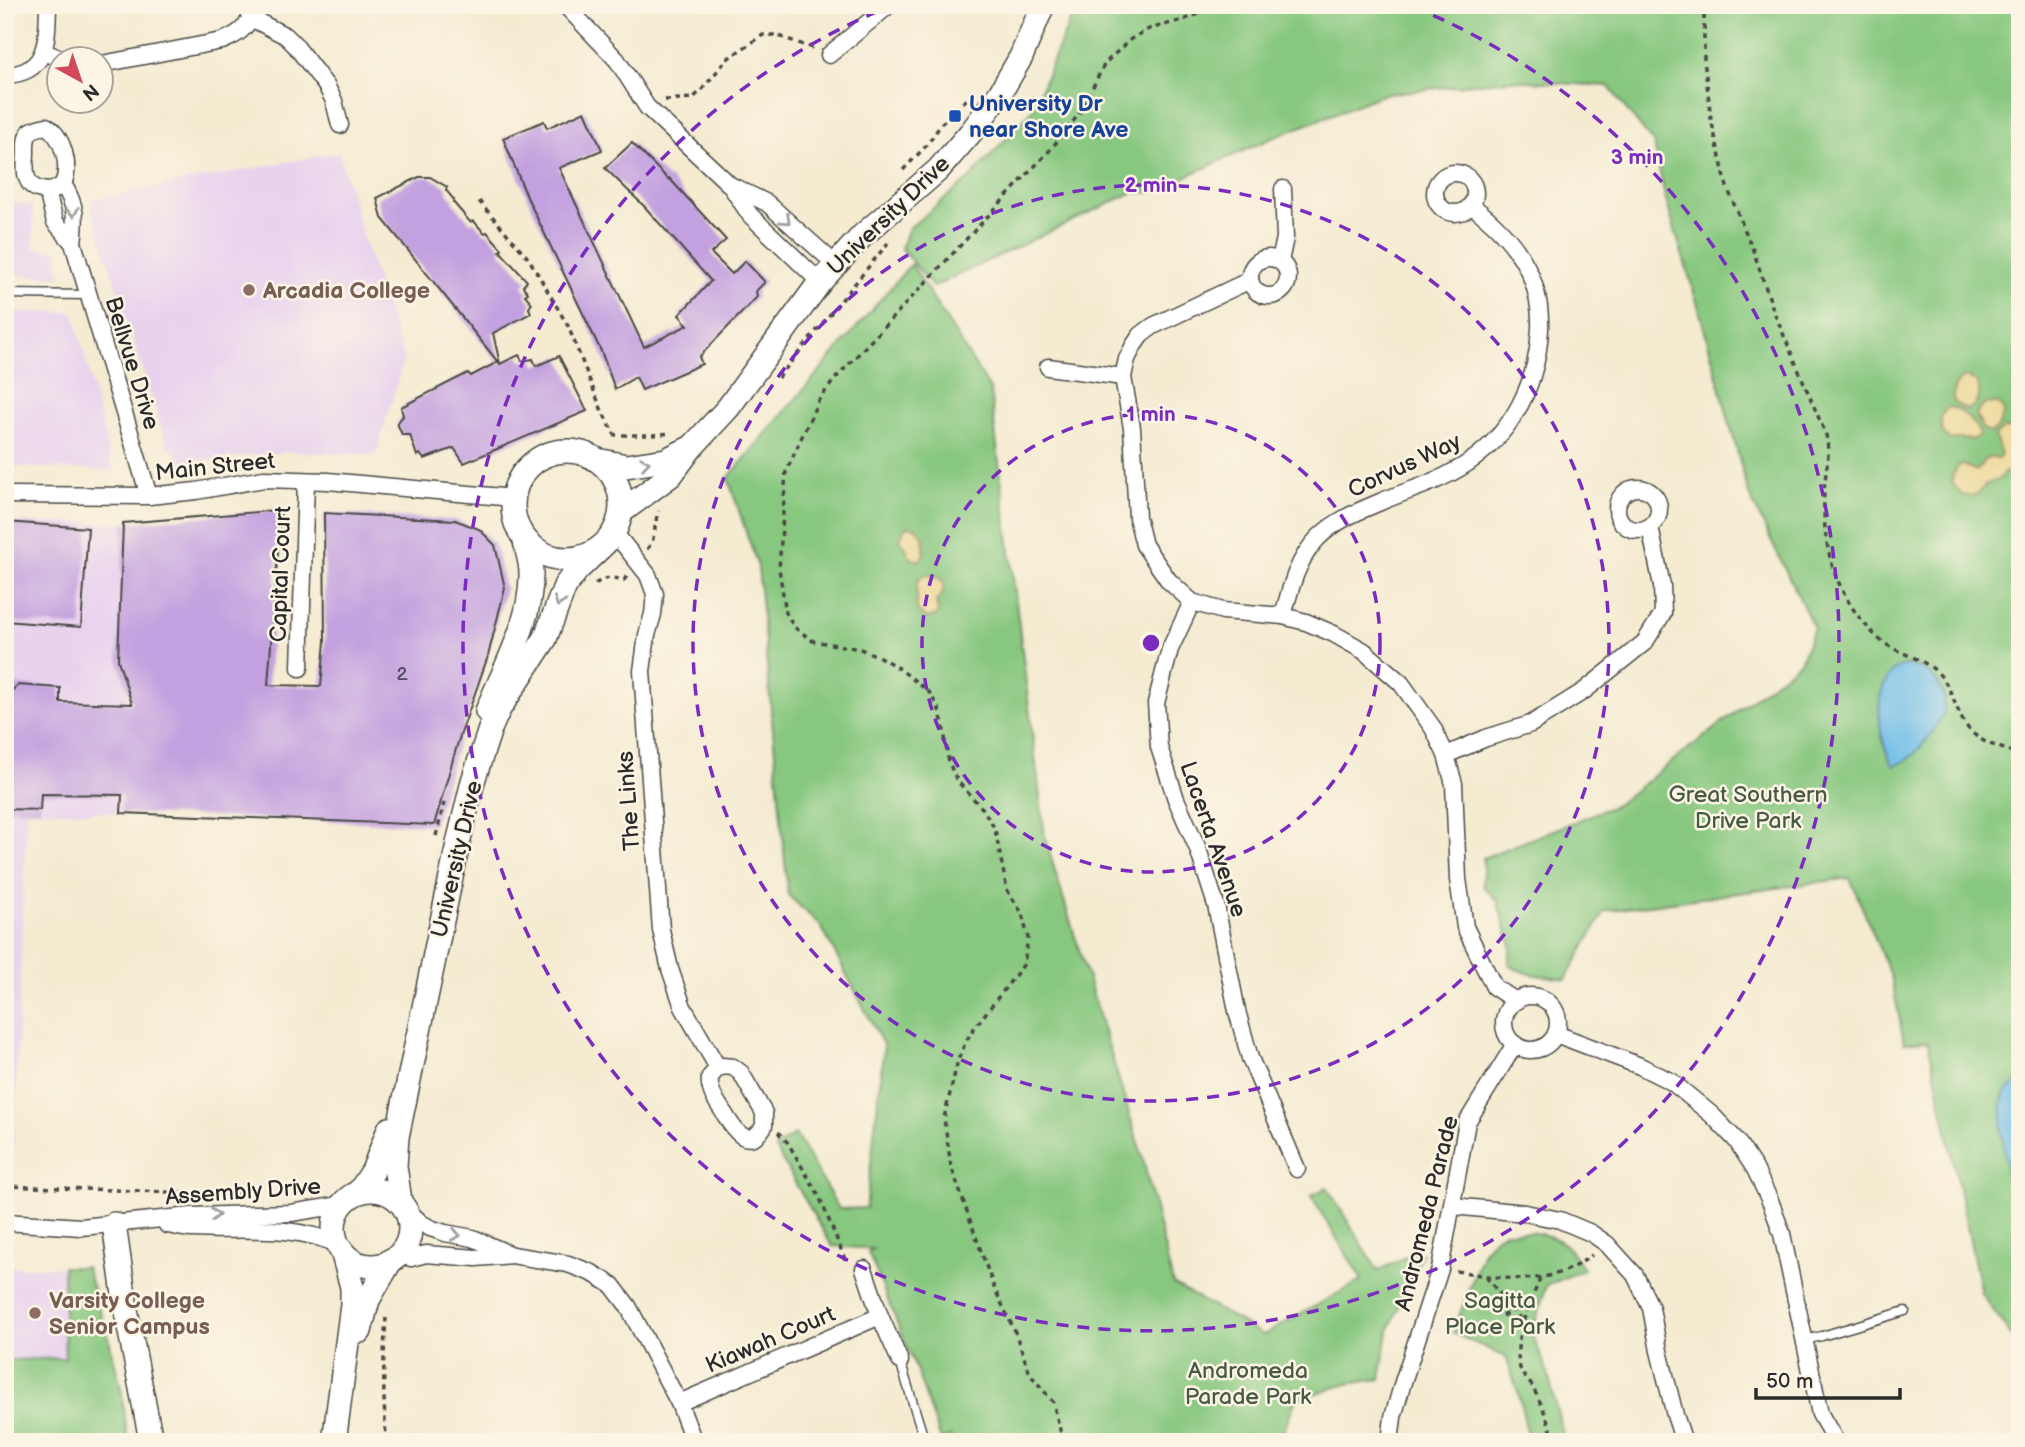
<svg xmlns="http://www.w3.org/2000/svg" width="2025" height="1447" font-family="'Balsamiq Sans',sans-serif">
  <rect width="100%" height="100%" fill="#fcf5e5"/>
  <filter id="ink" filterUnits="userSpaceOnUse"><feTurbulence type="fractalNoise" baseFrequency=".0143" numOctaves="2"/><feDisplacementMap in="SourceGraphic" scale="14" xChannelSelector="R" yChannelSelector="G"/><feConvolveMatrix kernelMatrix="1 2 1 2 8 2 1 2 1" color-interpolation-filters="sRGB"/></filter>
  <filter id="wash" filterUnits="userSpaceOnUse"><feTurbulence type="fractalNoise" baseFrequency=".00686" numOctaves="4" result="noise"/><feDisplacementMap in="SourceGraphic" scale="28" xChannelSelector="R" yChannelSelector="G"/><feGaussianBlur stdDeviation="1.57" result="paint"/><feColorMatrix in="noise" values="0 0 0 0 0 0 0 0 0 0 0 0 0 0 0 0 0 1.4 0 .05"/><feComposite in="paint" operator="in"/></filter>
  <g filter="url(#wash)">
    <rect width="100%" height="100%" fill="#f4ebd1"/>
    <!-- built -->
    <g fill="#e8d2ee">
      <path d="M 339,152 L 366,247 L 404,358 L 376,455 L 288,452 L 182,462 L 166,443 L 89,200 Z"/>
      <path d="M 5,201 L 33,205 L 34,249 L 58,251 L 60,277 L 5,274 Z"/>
      <path d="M 5,312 L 74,312 L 113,471 L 5,466 Z"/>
      <path d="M 5,522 L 123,523 L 118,660 L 127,689 L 121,813 L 27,810 L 12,1182 L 5,1181 Z"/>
      <path d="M 5,1267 L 63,1267 L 65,1359 L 12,1360 L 5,1363 Z"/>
    </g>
    <!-- green -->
    <g fill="#87c77f" stroke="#597955" stroke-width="2">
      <path d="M 1077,5 L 2020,5 L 2020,1347 L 1981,1293 L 1928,1041 L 1904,1043 L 1892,979 L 1850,878 L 1605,911 L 1566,979 C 1549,976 1521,976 1509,964 L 1511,946 L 1497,900 L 1483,886 L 1483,858 L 1616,805 L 1800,662 L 1814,628 L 1749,495 L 1699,309 L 1665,197 L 1654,144 L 1608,86 L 1509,80 L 1384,94 L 1272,138 L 1151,192 L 1131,193 L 933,287 L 901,248 L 909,228 L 969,179 L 1031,112 Z"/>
      <path d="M 911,264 L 990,389 L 1045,838 L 1143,1159 L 1173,1284 L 1263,1335 L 1362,1280 L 1311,1196 L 1327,1187 L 1378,1271 L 1415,1252 L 1422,1254 L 1388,1332 L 1380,1379 L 1347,1384 L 1296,1399 L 1279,1442 L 953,1442 L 950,1436 L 941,1440 L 915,1366 L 868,1252 L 873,1249 L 832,1246 L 775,1148 L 795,1134 L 839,1209 L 866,1208 L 884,1046 L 821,926 L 788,895 L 758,567 L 728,478 Z"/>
      <path d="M 1506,1232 C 1524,1231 1552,1232 1566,1246 C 1573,1252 1578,1262 1584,1269 L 1546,1286 L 1532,1334 L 1547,1370 L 1565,1442 L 1529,1442 L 1519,1395 L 1506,1357 L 1453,1333 L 1483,1251 L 1497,1235 Z"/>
      <path d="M 63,1267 L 86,1267 L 109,1340 L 121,1388 L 128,1442 L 5,1442 L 5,1363 L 12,1360 L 65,1358 Z"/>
    </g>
    <!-- sand -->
    <g fill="#eeda9e" stroke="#8c8264" stroke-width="2">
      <path d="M 1967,377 L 1977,382 C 1982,394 1979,404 1967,410 L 1960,407 L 1953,400 C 1953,389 1956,379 1967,377 Z"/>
      <path d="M 1990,403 C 1998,403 2001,404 2004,411 C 2000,420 2000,431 1989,433 L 1982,428 L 1976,414 L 1985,404 Z"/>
      <path d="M 1949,407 C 1961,409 1977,422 1979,435 C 1973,441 1971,439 1964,439 C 1959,438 1956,440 1951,440 L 1942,432 C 1940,422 1940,413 1949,407 Z"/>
      <path d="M 2005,428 L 2020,432 L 2020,448 L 2017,453 L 2020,456 L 2020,476 L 2012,477 L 2005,472 L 1998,480 L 1987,484 L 1977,494 L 1970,496 L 1962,495 L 1953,484 L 1952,477 L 1958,466 L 1963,465 L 1977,471 L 1984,460 L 1989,457 L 1998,459 L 2001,455 L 1995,436 Z"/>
      <path d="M 909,526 C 924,527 925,542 924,555 L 919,561 L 909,557 L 906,548 L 900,539 L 904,529 Z"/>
      <path d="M 924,575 C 934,575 938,576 944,584 L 943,592 L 936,602 L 938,611 L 936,616 L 926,618 C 916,612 916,608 917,597 C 917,587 914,582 924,575 Z"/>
    </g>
    <!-- water -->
    <g fill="#6ebde9" stroke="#4c748a" stroke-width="2">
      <path d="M 1904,665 C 1912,666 1922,667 1929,673 C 1939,682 1948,698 1944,711 C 1941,722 1933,731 1927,739 C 1917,751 1909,761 1894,766 C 1878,744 1871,690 1894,671 C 1897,668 1900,667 1904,665 Z"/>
      <path d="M 2020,1081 L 2020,1220 L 2010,1194 L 2002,1131 L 2002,1099 L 2006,1091 Z"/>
    </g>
    <g id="blocks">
      <!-- building -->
      <g fill="#c3a0df">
        <path d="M 585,111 L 602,150 L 559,168 L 644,347 L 688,325 L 679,315 L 711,281 L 644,206 L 605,168 L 632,143 L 668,179 L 669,178 L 726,240 L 711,253 L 732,274 L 745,261 L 765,282 L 756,291 L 757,297 L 699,357 L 702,364 L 642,390 L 636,377 L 615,389 L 601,351 L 527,197 L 503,138 L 544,121 L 547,128 Z"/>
        <path d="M 419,177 L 430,177 L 447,187 L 446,190 L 454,200 L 453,202 L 470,222 L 474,221 L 484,233 L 487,232 L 502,249 L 500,251 L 527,281 L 523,286 L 528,293 L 525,295 L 532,303 L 529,308 L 531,313 L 493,333 L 500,364 L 519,355 L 522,361 L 533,359 L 536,366 L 559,356 L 587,411 L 464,463 L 454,448 L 424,459 L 420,454 L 417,456 L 410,435 L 402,435 L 397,423 L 403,416 L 401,407 L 468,373 L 471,376 L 498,362 L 382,218 L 377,198 Z"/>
        <path d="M 281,510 L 268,685 L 321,686 L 325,641 L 324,513 L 455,520 L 479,529 L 495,545 L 505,588 L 488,656 L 458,742 L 434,825 L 121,813 L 122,795 L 41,794 L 40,810 L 5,809 L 5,697 L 18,685 L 60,688 L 60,702 L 132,704 L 118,660 L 123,523 Z"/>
        <path d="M 5,522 L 88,528 L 81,627 L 5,621 Z"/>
      </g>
    </g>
  </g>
  <g filter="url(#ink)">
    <use href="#blocks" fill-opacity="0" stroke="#494844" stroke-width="2"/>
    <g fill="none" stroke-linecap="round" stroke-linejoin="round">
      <defs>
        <g id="lane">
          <path d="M 5,294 L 88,295"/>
          <path d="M 1804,1340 L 1822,1336 L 1905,1311"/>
          <path d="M 900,1361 L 925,1442"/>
        </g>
        <g id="street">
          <path d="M 565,5 L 617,60 L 647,107 L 730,185 L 750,215 L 820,282"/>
          <path d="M 251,18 L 286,36 L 295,45 L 327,87 L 334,101 L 340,125"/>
          <path d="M 44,52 L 64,60"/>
          <path d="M 829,55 L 889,5"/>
          <path d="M 102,64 L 222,41 C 241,34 250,25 255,5"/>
          <path d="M 5,75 C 49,74 47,38 48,5"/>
          <path d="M 46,126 C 63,136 71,166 63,184 C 56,190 51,192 42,190 C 23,187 25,168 26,153 C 26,146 25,138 30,132 C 34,128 41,127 46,126 Z"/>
          <circle cx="1455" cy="193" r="20"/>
          <path d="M 63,184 C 77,207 76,217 73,243 L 149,496"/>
          <path d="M 732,186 L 767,203 L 835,264"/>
          <path d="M 47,191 L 55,222 L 73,243"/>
          <circle cx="1269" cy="277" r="19"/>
          <path d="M 1280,261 L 1285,238 L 1283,189"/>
          <path d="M 1250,280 L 1153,326 L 1141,335 L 1134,345 L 1127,359 L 1123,377 L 1132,428 L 1137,517 L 1144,545 L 1169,581 L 1192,602 L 1223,611 L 1283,616 L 1306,622 L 1334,634 L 1364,651 L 1401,683 L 1433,728 L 1446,755 L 1454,784 L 1458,879 L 1465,927 L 1494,987 L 1516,1001"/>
          <path d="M 1048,367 L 1123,377"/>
          <circle cx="1638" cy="509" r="21"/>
          <path d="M 5,495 L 149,496 L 196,491 L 264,479 L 328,481 L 513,498"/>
          <path d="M 614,532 L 648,575 L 655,594 L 653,614 L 647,635 L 642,671 L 661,930 L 670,969 L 683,1007 L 718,1068"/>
          <path d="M 1192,602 L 1170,649 L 1156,703 L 1159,747 L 1176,799 L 1198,849 L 1216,905 L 1237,1011 L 1250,1058 L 1297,1169"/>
          <path d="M 1283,616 C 1290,589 1297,560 1317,539 C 1335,520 1361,510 1385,500 C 1406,491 1429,485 1449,474 C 1505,446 1537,392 1540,329 C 1542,274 1512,236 1471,205"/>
          <path d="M 300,668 L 306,481"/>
          <path d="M 1446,755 L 1486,738 L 1531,724 L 1584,691 L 1645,642 L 1663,613 L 1662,586 L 1650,527"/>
          <circle cx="1531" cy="1023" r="27"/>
          <path d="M 1556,1034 L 1640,1066 L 1672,1082 L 1712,1115 L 1736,1140 L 1755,1169 L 1771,1203 L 1782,1234 L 1820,1414 L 1836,1442"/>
          <path d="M 722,1066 L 733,1067 L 741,1073 L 764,1113 L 764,1126 C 748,1152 733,1129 724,1113 C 717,1102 708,1091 710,1077 L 716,1070 Z"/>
          <path d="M 1453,1206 L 1525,1213 L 1560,1220 L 1591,1233 L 1607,1244 L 1635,1275 L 1651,1308 L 1659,1351 L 1675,1415 L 1684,1442"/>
          <path d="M 404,1207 L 421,1223 L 430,1228 L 445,1233 L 473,1238 L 509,1254"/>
          <path d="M 5,1222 L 81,1227 L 192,1216 L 291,1213 L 341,1205"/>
          <path d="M 167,1225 C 176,1226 185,1229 194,1229 C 241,1232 294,1223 338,1245"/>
          <path d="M 398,1255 L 411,1258 L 426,1254 L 476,1258 L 512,1255 L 568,1264 L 592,1273 L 612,1285 L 628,1306 L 679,1403 L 694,1442"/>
          <path d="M 864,1269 L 880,1316 L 900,1361"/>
          <path d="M 679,1403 L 880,1316"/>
          <path d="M 1390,1442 L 1393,1417 L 1403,1382 L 1440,1269 L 1467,1122 L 1515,1044"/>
        </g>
        <g id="secondary">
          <circle cx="567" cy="505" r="54"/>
          <path d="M 597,460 L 626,466 L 666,460 L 688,449"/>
          <path d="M 621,512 L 671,475 L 691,448 L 728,408 L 820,282 L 862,236 L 938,170 L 972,131 L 999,95 L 1021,57 L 1043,5"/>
          <path d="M 487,711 C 505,667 532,621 531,573 C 531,562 527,551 525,541"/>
          <circle cx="372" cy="1228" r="38"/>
          <path d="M 359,1192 L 373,1171 L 389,1129"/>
          <path d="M 400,1201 L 395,1166 L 397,1137 L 459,839 L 473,781 L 490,729 L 499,709 L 545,639 L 565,586 L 577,570 L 600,548"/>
          <path d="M 114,1224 L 127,1316 L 150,1435 L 150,1442"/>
          <path d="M 360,1331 L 368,1300 L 391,1260"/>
          <path d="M 334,1442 L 352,1305 L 352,1287 L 342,1251"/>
        </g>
      </defs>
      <!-- lane casing -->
      <use href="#lane" stroke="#494844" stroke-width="11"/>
      <!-- street casing -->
      <use href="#street" stroke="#494844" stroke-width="19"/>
      <!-- secondary casing -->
      <use href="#secondary" stroke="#494844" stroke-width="26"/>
      <!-- path -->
      <g stroke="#494844" stroke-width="3.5" stroke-dasharray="5 5" stroke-linecap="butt">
        <path d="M 1704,5 L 1704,59 L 1711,119 L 1727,187 L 1753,250 L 1774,312 L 1826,435 C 1831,459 1825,469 1824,493 C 1822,550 1836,598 1878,638 C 1895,654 1921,656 1938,673 C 1956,691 1955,720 1976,736 C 1989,746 2005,748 2020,755"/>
        <path d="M 665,100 L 693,98 L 701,91 L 727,59 L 763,35 L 776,35 L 815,49"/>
        <path d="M 903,170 L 927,145 L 942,123 L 970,96"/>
        <path d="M 479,201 L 529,259 L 568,326 L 602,411 L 615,435 L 653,435 L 672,433"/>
        <path d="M 778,378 L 888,243"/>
        <path d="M 647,549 C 657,539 653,524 659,511"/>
        <path d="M 595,584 C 605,577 613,577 624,580 L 628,575"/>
        <path d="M 436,836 L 444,803"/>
        <path d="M 778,1132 L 788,1143 L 819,1196 L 847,1264"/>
        <path d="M 5,1186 L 246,1195"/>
        <path d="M 1456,1271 C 1507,1279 1547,1289 1592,1255"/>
        <path d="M 1486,1277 L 1522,1321"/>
        <path d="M 1540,1279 C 1529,1306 1512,1338 1520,1368 C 1522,1375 1528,1380 1532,1386 C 1542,1404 1549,1423 1555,1442"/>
        <path d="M 1502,1316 L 1513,1310"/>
        <path d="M 384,1442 L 386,1436 C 383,1396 383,1358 386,1318"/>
        <path d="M 1063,1442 L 1053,1402 L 1030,1374 L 1015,1332 L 993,1285 L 951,1166 L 944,1118 L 958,1060 L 966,1041 L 975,1027 L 1024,964 L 1028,938 L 1022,913 L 1007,890 L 995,829 L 983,809 L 959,783 L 953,773 L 948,758 L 943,724 L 939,709 L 929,692 L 900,669 L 878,656 L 860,649 L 813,641 L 794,627 L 786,613 L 779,569 L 786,472 L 818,401 L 835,379 L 1051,149 L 1079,114 L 1105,63 L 1131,39 L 1149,29 L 1183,20 L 1222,5"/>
      </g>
      <!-- lane -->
      <use href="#lane" stroke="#fff" stroke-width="8"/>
      <!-- street -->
      <use href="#street" stroke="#fff" stroke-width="16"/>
      <!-- secondary -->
      <use href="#secondary" stroke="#fff" stroke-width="23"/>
    </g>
    <!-- one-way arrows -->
    <defs><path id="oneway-chevron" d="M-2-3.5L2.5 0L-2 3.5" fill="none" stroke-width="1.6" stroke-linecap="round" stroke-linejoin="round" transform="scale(1.75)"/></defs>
    <g stroke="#a0a0a0">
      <use href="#oneway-chevron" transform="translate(73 212) rotate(81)"/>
      <use href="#oneway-chevron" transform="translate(786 220) rotate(42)"/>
      <use href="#oneway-chevron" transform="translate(645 463) rotate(-8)"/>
      <use href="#oneway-chevron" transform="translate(559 602) rotate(110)"/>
      <use href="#oneway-chevron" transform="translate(215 1215) rotate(-2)"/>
      <use href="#oneway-chevron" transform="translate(456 1235) rotate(11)"/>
    </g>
  </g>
  <!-- distance rings -->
  <g fill="none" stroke="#7b2cbf" stroke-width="3.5" stroke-dasharray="12 9">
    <circle cx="1151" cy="643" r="229"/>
    <circle cx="1151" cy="643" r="458"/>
    <path d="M1414 7A688 688 0 1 1 888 7"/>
  </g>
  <!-- markers -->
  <rect fill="#1a4fb4" stroke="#fcf5e5" stroke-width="2.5" x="948" y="109" width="14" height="14" rx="3.5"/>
  <g fill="#8d6e63" stroke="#fcf5e5" stroke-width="2.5">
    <circle cx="249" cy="290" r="7"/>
    <circle cx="35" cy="1313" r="7"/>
  </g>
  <g text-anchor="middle" stroke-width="5" stroke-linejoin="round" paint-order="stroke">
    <!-- number labels -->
    <g font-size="19" fill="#514858">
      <text x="402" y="680">2</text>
    </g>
    <!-- transit labels -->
    <g font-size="23" font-weight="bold" fill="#164399" stroke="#fcf5e5" text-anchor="start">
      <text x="969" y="111">University Dr<tspan x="969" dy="26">near Shore Ave</tspan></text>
    </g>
    <!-- street labels -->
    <g font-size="23" fill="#2b2b2b" stroke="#fcf5e5">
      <text transform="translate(888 215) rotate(-44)" y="8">University Drive</text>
      <text transform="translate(133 363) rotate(73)" y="8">Bellvue Drive</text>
      <text transform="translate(1404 465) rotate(-25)" y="8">Corvus Way</text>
      <text transform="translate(215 466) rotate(-6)" y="8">Main Street</text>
      <text transform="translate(280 574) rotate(-88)" y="8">Capital Court</text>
      <text transform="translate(628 801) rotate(-94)" y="8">The Links</text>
      <text transform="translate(1214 839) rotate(71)" y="8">Lacerta Avenue</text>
      <text transform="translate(456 859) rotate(-77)" y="8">University Drive</text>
      <text transform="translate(243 1191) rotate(-4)" y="8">Assembly Drive</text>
      <text transform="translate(1426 1213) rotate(-76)" y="8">Andromeda Parade</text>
      <text transform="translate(770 1339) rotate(-23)" y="8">Kiawah Court</text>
    </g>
    <!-- education labels -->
    <g font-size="23" font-weight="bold" fill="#785e54" stroke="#fcf5e5" text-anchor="start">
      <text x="263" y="298">Arcadia College</text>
      <text x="49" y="1308">Varsity College<tspan x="49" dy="26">Senior Campus</tspan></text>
    </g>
    <!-- park labels -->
    <g font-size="23" fill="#475a44" stroke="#fcf5e5">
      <text x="1748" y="802">Great Southern<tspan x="1748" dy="26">Drive Park</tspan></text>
      <text x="1500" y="1308">Sagitta<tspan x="1500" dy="26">Place Park</tspan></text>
      <text x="1248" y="1378">Andromeda<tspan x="1248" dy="26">Parade Park</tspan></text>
    </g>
  </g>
  <circle cx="1151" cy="643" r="10" fill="#7b2cbf" stroke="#fcf5e5" stroke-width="3.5"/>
  <g font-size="21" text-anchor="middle" font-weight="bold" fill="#7b2cbf" stroke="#fcf5e5" stroke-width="5" stroke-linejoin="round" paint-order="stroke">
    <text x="1637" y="164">3 min</text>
    <text x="1151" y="192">2 min</text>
    <text x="1151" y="421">1 min</text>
  </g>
  <!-- margin -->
  <rect width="2025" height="1447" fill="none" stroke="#fcf5e5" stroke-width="28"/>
  <!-- north arrow -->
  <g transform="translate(80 80) rotate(140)"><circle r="33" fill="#fcf5e5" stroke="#a8a49b" stroke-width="2"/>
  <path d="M0-5L12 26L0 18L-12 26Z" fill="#d1495b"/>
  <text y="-10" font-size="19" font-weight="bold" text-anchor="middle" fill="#2b2b2b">N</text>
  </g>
  <!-- scale -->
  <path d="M1756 1388v10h144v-10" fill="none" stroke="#2b2b2b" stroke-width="3.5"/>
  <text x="1766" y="1388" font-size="21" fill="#2b2b2b" stroke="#fcf5e5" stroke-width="5" paint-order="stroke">50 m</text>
</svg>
